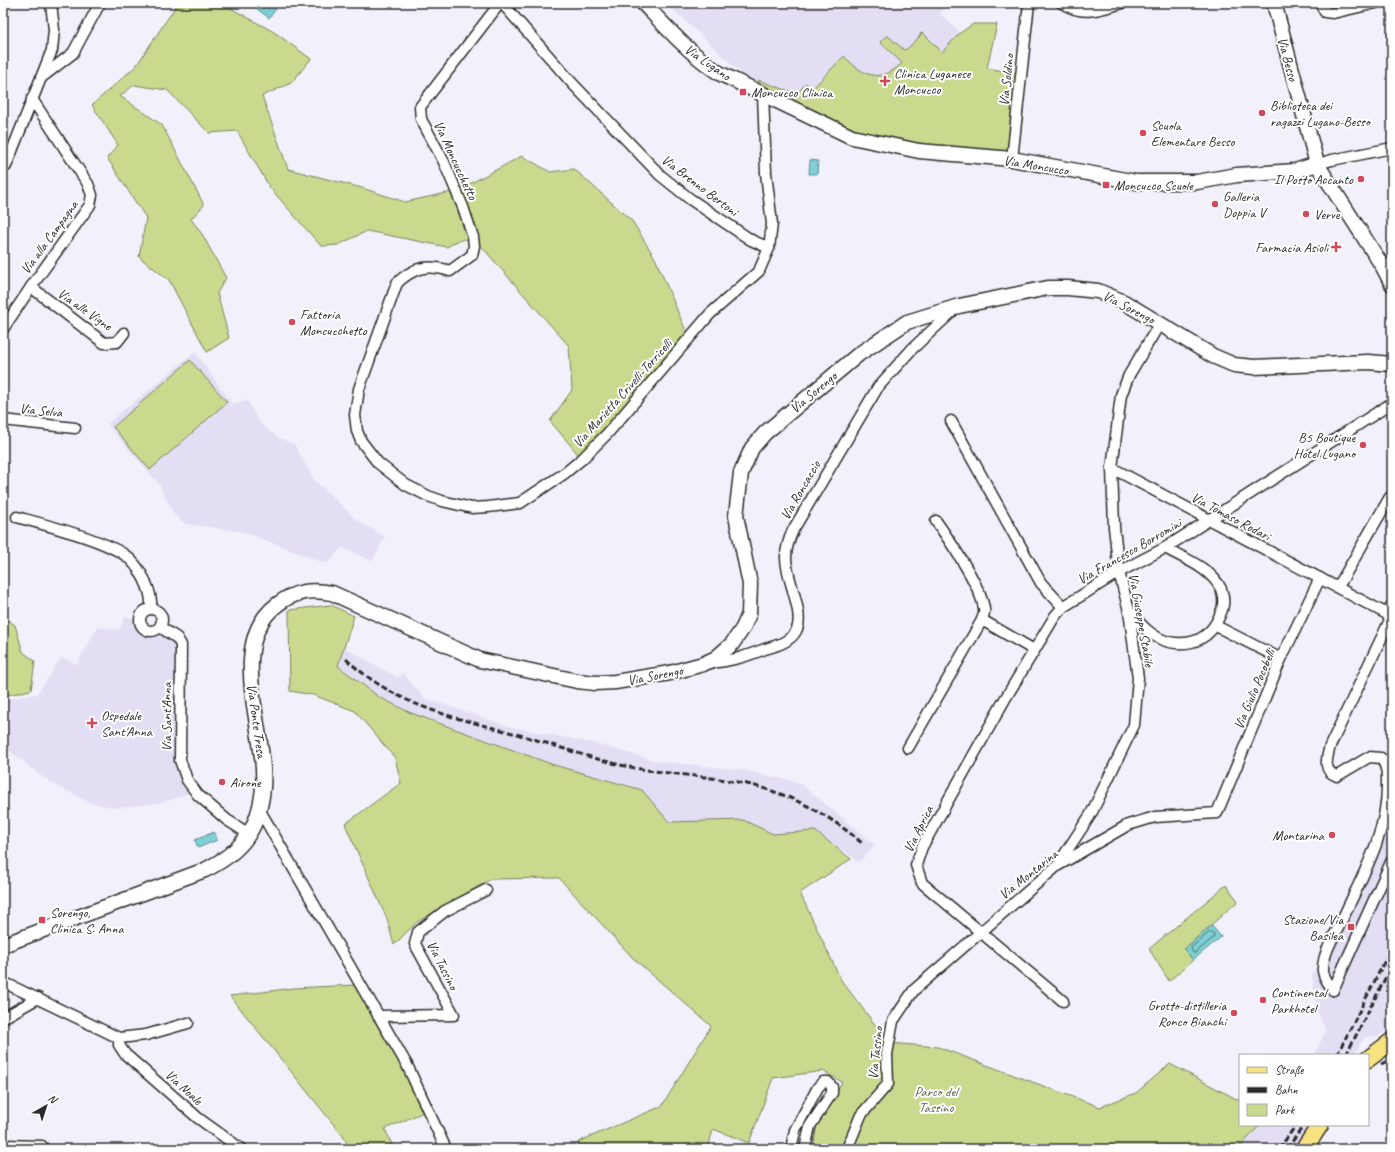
<svg xmlns="http://www.w3.org/2000/svg" width="1395" height="1152" font-family="Caveat,sans-serif">
  <rect width="100%" height="100%" fill="#f2f0fa"/>
  <filter id="ink" filterUnits="userSpaceOnUse"><feTurbulence type="fractalNoise" baseFrequency=".025" numOctaves="2"/><feDisplacementMap in="SourceGraphic" scale="8" xChannelSelector="R" yChannelSelector="G"/><feConvolveMatrix kernelMatrix="1 2 1 2 8 2 1 2 1" color-interpolation-filters="sRGB"/></filter>
  <g filter="url(#ink)">
    <!-- built -->
    <g fill="#e3def4">
      <path d="M 666,3 L 943,3 L 946,6 L 940,14 L 960,33 L 973,24 L 997,24 L 987,68 L 1021,74 L 1012,159 L 757,88 Z"/>
      <path d="M 195,352 L 232,404 L 247,400 L 260,424 L 277,437 L 294,444 L 314,480 L 357,520 L 385,537 L 372,561 L 342,547 L 327,564 L 244,532 L 185,524 L 174,515 L 159,484 L 107,424 Z"/>
      <path d="M 126,616 L 140,622 L 147,631 L 158,629 L 177,638 L 180,760 L 192,792 L 165,802 L 117,808 L 91,803 L 57,786 L 37,773 L 3,745 L 3,700 L 37,694 L 61,658 L 77,664 L 98,627 L 119,630 Z"/>
      <path d="M 344,647 L 398,678 L 403,673 L 424,698 L 512,727 L 593,743 L 656,761 L 743,770 L 800,783 L 875,845 L 859,862 L 815,831 L 773,834 L 743,820 L 668,822 L 642,790 L 554,765 L 411,713 L 379,697 L 338,666 Z"/>
      <path d="M 1392,817 L 1392,1027 L 1379,1036 L 1365,1037 L 1354,1055 L 1314,1055 L 1326,1031 L 1317,1011 L 1312,974 L 1366,882 Z"/>
      <path d="M 1260,1125 L 1310,1125 L 1295,1149 L 1238,1149 Z"/>
    </g>
    <!-- green -->
    <g fill="#c9da8f" stroke="#7a825d">
      <path d="M 178,3 L 225,3 L 225,5 L 274,32 L 311,59 L 291,83 L 262,96 L 288,169 L 362,188 L 405,202 L 456,191 L 522,156 L 550,172 L 574,169 L 632,221 L 655,258 L 689,338 L 582,459 L 550,421 L 572,390 L 569,346 L 473,237 L 455,242 L 447,247 L 367,231 L 338,245 L 321,246 L 270,188 L 237,131 L 209,133 L 167,90 L 134,85 L 120,96 L 162,125 L 204,205 L 191,219 L 202,234 L 226,278 L 217,293 L 229,338 L 207,352 L 169,280 L 139,257 L 146,218 L 107,158 L 118,145 L 92,105 L 136,66 Z"/>
      <path d="M 973,24 L 997,24 L 987,68 L 1021,74 L 1012,159 L 852,137 L 763,94 L 758,80 L 797,94 L 806,83 L 812,89 L 844,56 C 862,75 880,85 902,63 L 880,42 L 887,35 L 904,50 L 907,49 L 920,36 L 920,34 L 923,33 L 942,52 L 960,33 Z"/>
      <path d="M 190,360 L 227,402 L 150,470 L 113,427 Z"/>
      <path d="M 331,605 L 354,616 L 338,666 L 379,697 L 411,713 L 554,765 L 642,790 L 669,822 L 743,820 L 773,834 L 815,831 L 851,859 L 800,893 L 841,980 L 889,1043 L 938,1047 L 1100,1107 L 1136,1093 L 1170,1064 L 1240,1101 L 1240,1125 L 1260,1125 L 1238,1149 L 813,1149 L 817,1124 L 842,1082 L 823,1071 L 773,1078 L 749,1143 L 713,1129 L 708,1149 L 580,1149 L 578,1142 L 662,1106 L 711,1026 L 633,958 L 559,878 L 491,879 L 417,922 L 394,945 L 387,919 L 345,824 L 401,783 L 395,758 L 355,711 L 313,695 L 290,691 L 289,610 Z"/>
      <path d="M 3,617 L 15,625 L 23,652 L 35,661 L 31,690 L 3,696 Z"/>
      <path d="M 1226,885 L 1238,901 L 1184,949 L 1193,960 L 1169,981 L 1149,949 Z"/>
      <path d="M 356,985 L 393,1047 L 426,1111 L 385,1129 L 394,1149 L 350,1149 L 343,1136 L 230,996 L 294,988 Z"/>
    </g>
    <!-- water -->
    <g fill="#7ed0d4" stroke="#5d8e90">
      <path d="M 253,3 L 268,3 L 276,9 L 269,18 L 252,5 Z"/>
      <path d="M 810,160 L 818,161 L 817,174 L 809,174 Z"/>
      <path d="M 214,832 L 217,840 L 198,848 L 195,840 Z"/>
      <path d="M 1212,926 L 1221,937 L 1193,960 L 1184,949 Z"/>
    </g>
    <g fill="none" stroke-linecap="round" stroke-linejoin="round">
      <!-- shore -->
      <path stroke="#4c6d6f" stroke-width="1" d="M 1210,932 L 1214,935 L 1214,937 L 1195,953 L 1193,953 L 1191,948 Z"/>
      <defs>
        <g id="street">
          <path d="M 500,3 L 420,107 L 421,119 L 444,162 L 463,207 L 473,237 L 474,246 L 472,255 L 450,271 C 427,264 414,267 397,283 L 359,389 L 355,415 L 357,431 L 361,441 L 378,463 L 406,485 L 428,496 L 442,501 L 472,508 L 488,507 L 520,503 L 565,473 L 582,459 L 607,434 L 710,314 L 759,271 L 769,248"/>
          <path d="M 502,3 L 572,83 L 660,175 L 690,199 L 751,240 L 769,248 L 772,224 L 766,173 L 763,94"/>
          <path d="M 1062,3 C 1084,17 1099,9 1123,3"/>
          <path d="M 1320,3 L 1325,12 L 1333,13 L 1376,3"/>
          <path d="M 42,77 L 73,53 L 100,3"/>
          <path d="M 1012,159 L 1029,3"/>
          <path d="M 1317,164 L 1332,160 L 1392,148"/>
          <path d="M 3,168 L 6,166 L 52,50 L 54,30 L 51,3"/>
          <path d="M 1383,267 L 1392,262"/>
          <path d="M 31,287 L 104,343 L 117,342 L 124,333"/>
          <path d="M 3,329 L 31,287 L 90,205 L 92,195 L 88,184 L 32,99"/>
          <path d="M 3,420 L 75,428"/>
          <path d="M 951,421 L 1041,583 L 1063,607 L 1119,572 L 1165,548 L 1392,403"/>
          <path d="M 1112,468 L 1387,614 L 1390,620 L 1330,746 C 1327,758 1322,771 1337,776 L 1369,757 L 1381,758 C 1388,767 1387,776 1387,787 C 1387,835 1361,878 1342,920 C 1335,935 1322,954 1323,971 C 1324,979 1329,984 1333,990"/>
          <path d="M 17,517 C 46,525 101,539 125,555 C 140,566 153,591 151,609"/>
          <path d="M 936,521 C 950,541 980,585 984,608 C 985,612 983,616 982,620"/>
          <path d="M 1338,587 L 1390,497"/>
          <circle cx="151" cy="620" r="11"/>
          <path d="M 1129,611 C 1140,624 1152,638 1169,642 C 1194,647 1211,637 1220,615 C 1224,607 1224,597 1221,589 C 1211,568 1183,558 1165,548"/>
          <path d="M 1387,614 L 1392,605"/>
          <path d="M 1216,626 L 1281,659"/>
          <path d="M 160,627 L 177,638 L 181,645 L 180,760 L 187,780 L 198,795 L 227,820 L 249,834"/>
          <path d="M 710,663 C 732,661 744,657 765,649 C 776,646 790,642 796,631 C 806,614 785,577 786,557 C 786,547 789,539 793,530 L 878,387 L 912,349 L 956,308"/>
          <path d="M 908,748 L 982,620 L 1034,650"/>
          <path d="M 259,809 L 407,1065 L 446,1149"/>
          <path d="M 1059,863 L 1091,814 L 1134,725 L 1138,678 L 1129,611 L 1119,572 L 1114,527 L 1112,468 L 1121,395 L 1129,375 L 1160,323"/>
          <path d="M 3,982 L 119,1038"/>
          <path d="M 1333,990 L 1392,860"/>
          <path d="M 1063,1001 L 922,883 L 916,865 L 922,847 L 1005,699 L 1055,616 L 1063,607"/>
          <path d="M 378,1016 L 454,1015 L 415,944 L 418,932 L 445,911 L 486,890"/>
          <path d="M 3,1018 L 38,998"/>
          <path d="M 188,1023 L 146,1035 L 119,1038 L 119,1045 L 125,1054 L 198,1118 L 241,1149"/>
          <path d="M 3,1145 L 42,1146 L 44,1149"/>
          <path d="M 791,1149 L 795,1130 L 818,1087 L 823,1082 L 828,1082 L 832,1087 L 832,1093 L 810,1126 L 805,1149"/>
          <path d="M 847,1149 L 861,1115 L 888,1084 L 887,1054 L 893,1021 L 914,990 L 1057,866 L 1128,825 L 1155,817 L 1217,813 L 1281,659 L 1320,578"/>
        </g>
        <g id="secondary">
          <path d="M 643,3 C 667,28 689,53 719,73 L 852,137 L 919,151 L 1012,159 L 1136,182 L 1197,182 L 1237,175 L 1295,171 L 1317,164"/>
          <path d="M 1274,3 L 1317,164 L 1383,267 L 1392,284"/>
          <path d="M 3,945 L 205,870 C 241,852 259,830 263,788 C 268,734 224,643 278,604 C 295,591 311,589 332,593 L 480,660 L 577,681 L 595,683 L 615,682 L 670,673 L 703,664 L 716,658 L 732,644 L 743,628 L 749,614 L 750,584 L 736,516 L 741,473 L 752,448 L 765,433 L 859,354 L 907,322 L 959,306 L 1048,288 L 1068,288 L 1098,291 L 1124,302 L 1213,356 L 1234,365 L 1254,367 L 1368,362 L 1392,364"/>
        </g>
        <g id="primary">
          <path d="M 1368,1059 L 1392,1041"/>
          <path d="M 1304,1149 L 1320,1125"/>
        </g>
      </defs>
      <!-- street casing -->
      <use href="#street" stroke="#2b2b2b" stroke-width="13"/>
      <!-- secondary casing -->
      <use href="#secondary" stroke="#2b2b2b" stroke-width="17"/>
      <!-- primary casing -->
      <use href="#primary" stroke="#2b2b2b" stroke-width="19"/>
      <!-- street -->
      <use href="#street" stroke="#fff" stroke-width="10"/>
      <!-- secondary -->
      <use href="#secondary" stroke="#fff" stroke-width="14"/>
      <!-- primary -->
      <use href="#primary" stroke="#f7e281" stroke-width="16"/>
      <!-- rail -->
      <g stroke="#2b2b2b" stroke-width="3" stroke-dasharray="6 3" stroke-linecap="butt">
        <path d="M 346,659 C 403,711 457,717 527,737 C 563,748 598,761 635,768 C 663,773 691,775 719,779 C 774,786 822,808 863,844"/>
        <path d="M 1337,1055 L 1392,947"/>
        <path d="M 1346,1055 L 1392,965"/>
        <path d="M 1381,1064 L 1392,1059"/>
        <path d="M 1279,1149 L 1296,1125"/>
        <path d="M 1287,1149 L 1304,1125"/>
      </g>
    </g>
  </g>
  <!-- markers -->
  <g fill="#d1495b" stroke="#fff" stroke-width="1.5">
    <path d="M883 75h4v4h4v4h-4v4h-4v-4h-4v-4h4z"/>
    <rect x="739" y="88" width="8" height="8" rx="2"/>
    <circle cx="1262" cy="113" r="4"/>
    <circle cx="1143" cy="133" r="4"/>
    <circle cx="1361" cy="179" r="4"/>
    <rect x="1102" y="181" width="8" height="8" rx="2"/>
    <circle cx="1215" cy="204" r="4"/>
    <circle cx="1306" cy="214" r="4"/>
    <path d="M1334 241h4v4h4v4h-4v4h-4v-4h-4v-4h4z"/>
    <circle cx="292" cy="322" r="4"/>
    <circle cx="1363" cy="445" r="4"/>
    <path d="M90 717h4v4h4v4h-4v4h-4v-4h-4v-4h4z"/>
    <circle cx="222" cy="782" r="4"/>
    <circle cx="1332" cy="835" r="4"/>
    <rect x="38" y="916" width="8" height="8" rx="2"/>
    <rect x="1347" y="923" width="8" height="8" rx="2"/>
    <circle cx="1263" cy="1000" r="4"/>
    <circle cx="1234" cy="1013" r="4"/>
  </g>
  <g text-anchor="middle" stroke-width="4" stroke-linejoin="round" paint-order="stroke">
    <!-- street labels -->
    <g font-size="14" fill="#2b2b2b" stroke="#fff">
      <text transform="translate(1288 59) rotate(75)" y="5">Via Besso</text>
      <text transform="translate(708 62) rotate(35)" y="5">Via Lugano</text>
      <text transform="translate(1006 80) rotate(-84)" y="5">Via Soldino</text>
      <text transform="translate(456 160) rotate(65)" y="5">Via Moncucchetto</text>
      <text transform="translate(1036 165) rotate(9)" y="5">Via Moncucco</text>
      <text transform="translate(700 185) rotate(37)" y="5">Via Brenno Bertoni</text>
      <text transform="translate(49 237) rotate(-54)" y="5">Via alla Campagna</text>
      <text transform="translate(1129 307) rotate(27)" y="5">Via Sorengo</text>
      <text transform="translate(85 309) rotate(35)" y="5">Via alle Vigne</text>
      <text transform="translate(813 392) rotate(-40)" y="5">Via Sorengo</text>
      <text transform="translate(622 393) rotate(-48)" y="5">Via Marietta Crivelli-Torricelli</text>
      <text transform="translate(41 410) rotate(6)" y="5">Via Selva</text>
      <text transform="translate(800 490) rotate(-60)" y="5">Via Roncaccio</text>
      <text transform="translate(1231 516) rotate(28)" y="5">Via Tomaso Rodari</text>
      <text transform="translate(1129 551) rotate(-30)" y="5">Via Francesco Borromini</text>
      <text transform="translate(1142 620) rotate(80)" y="5">Via Giuseppe Stabile</text>
      <text transform="translate(655 675) rotate(-11)" y="5">Via Sorengo</text>
      <text transform="translate(1254 689) rotate(-67)" y="5">Via Giulio Pocobelli</text>
      <text transform="translate(166 717) rotate(-90)" y="5">Via Sant'Anna</text>
      <text transform="translate(257 721) rotate(82)" y="5">Via Ponte Tresa</text>
      <text transform="translate(918 829) rotate(-64)" y="5">Via Aprica</text>
      <text transform="translate(1028 874) rotate(-39)" y="5">Via Montarina</text>
      <text transform="translate(443 965) rotate(63)" y="5">Via Tassino</text>
      <text transform="translate(875 1053) rotate(-84)" y="5">Via Tassino</text>
      <text transform="translate(184 1087) rotate(42)" y="5">Via Noale</text>
    </g>
    <!-- poi labels -->
    <g font-size="14" fill="#2b2b2b" stroke="#fff" text-anchor="start">
      <text x="894" y="78">Clinica Luganese<tspan x="894" dy="16">Moncucco</tspan></text>
      <text x="751" y="97">Moncucco Clinica</text>
      <text x="1270" y="110">Biblioteca dei<tspan x="1270" dy="16">ragazzi Lugano-Besso</tspan></text>
      <text x="1151" y="130">Scuola<tspan x="1151" dy="16">Elementare Besso</tspan></text>
      <text x="1353" y="184" text-anchor="end">Il Posto Accanto</text>
      <text x="1114" y="190">Moncucco Scuole</text>
      <text x="1223" y="201">Galleria<tspan x="1223" dy="16">Doppia V</tspan></text>
      <text x="1314" y="219">Verve</text>
      <text x="1328" y="252" text-anchor="end">Farmacia Asioli</text>
      <text x="300" y="319">Fattoria<tspan x="300" dy="16">Moncucchetto</tspan></text>
      <text x="1355" y="442" text-anchor="end">B5 Boutique<tspan x="1355" dy="16">Hotel Lugano</tspan></text>
      <text x="101" y="720">Ospedale<tspan x="101" dy="16">Sant'Anna</tspan></text>
      <text x="230" y="787">Airone</text>
      <text x="1324" y="840" text-anchor="end">Montarina</text>
      <text x="50" y="917">Sorengo,<tspan x="50" dy="16">Clinica S. Anna</tspan></text>
      <text x="1343" y="924" text-anchor="end">Stazione/Via<tspan x="1343" dy="16">Basilea</tspan></text>
      <text x="1271" y="997">Continental<tspan x="1271" dy="16">Parkhotel</tspan></text>
      <text x="1226" y="1010" text-anchor="end">Grotto-distilleria<tspan x="1226" dy="16">Ronco Bianchi</tspan></text>
    </g>
    <!-- park labels -->
    <g font-size="14" fill="#5a6049" stroke="#fff">
      <text x="936" y="1096">Parco del<tspan x="936" dy="16">Tassino</tspan></text>
    </g>
  </g>
  <!-- margin -->
  <rect width="1395" height="1152" fill="none" stroke="#fff" stroke-width="16"/>
  <rect x="8" y="8" width="1379" height="1136" fill="none" stroke="#2b2b2b" stroke-width="1.5" filter="url(#ink)"/>
  <!-- legend -->
  <rect x="1239" y="1054" width="130" height="72" fill="#ffffff" stroke="#aaaaaa"/>
  <rect x="1247" y="1067" width="20" height="6" fill="#f7e281" stroke="#aaaaaa"/>
  <text x="1275" y="1074" font-size="12" fill="#2b2b2b">Straße</text>
  <rect x="1247" y="1087" width="20" height="6" fill="#2b2b2b" stroke="#aaaaaa"/>
  <text x="1275" y="1094" font-size="12" fill="#2b2b2b">Bahn</text>
  <rect x="1247" y="1104" width="20" height="12" fill="#c9da8f" stroke="#aaaaaa"/>
  <text x="1275" y="1114" font-size="12" fill="#2b2b2b">Park</text>
  <!-- north arrow -->
  <g transform="translate(46 1106) rotate(39)" stroke="#ffffff" stroke-width="3" paint-order="stroke">
  <path d="M0-3L7 15L0 10L-7 15Z" fill="#2b2b2b"/>
  <text y="-6" font-size="11" font-weight="bold" text-anchor="middle" fill="#2b2b2b">N</text>
  </g>
</svg>
